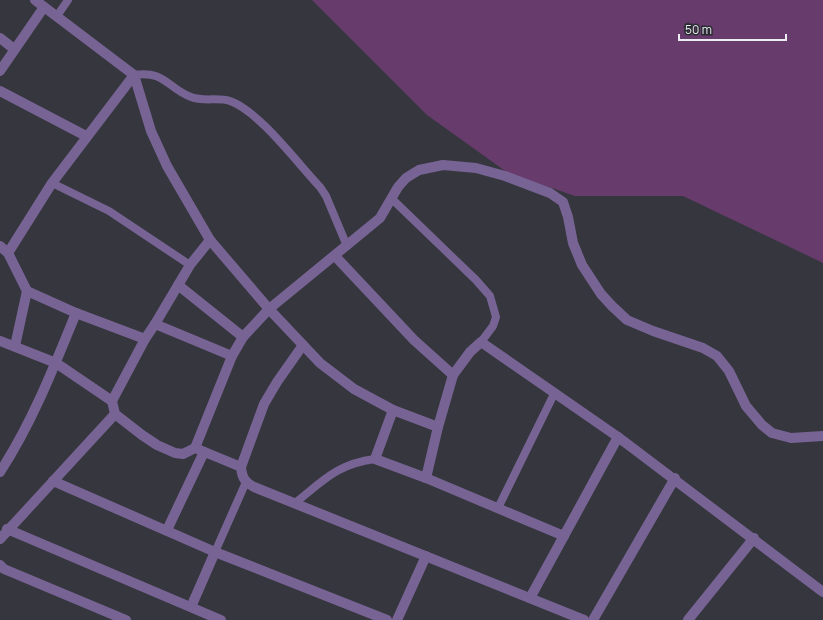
<svg xmlns="http://www.w3.org/2000/svg" width="823" height="620" font-family="Manrope,sans-serif">
  <rect width="100%" height="100%" fill="#35363e"/>
  <!-- green -->
  <path fill="#673b6b" d="M 312,0 L 823,0 L 823,263 L 683,196 L 575,196 L 508,173 L 427,115 Z"/>
  <g fill="none" stroke-linecap="round" stroke-linejoin="round">
    <!-- lane -->
    <g stroke="#786494" stroke-width="8">
      <path d="M 57,16 L 68,0"/>
      <path d="M 134,75 C 165,70 167,88 191,97 C 204,102 217,97 230,101 C 259,111 298,164 320,187 L 326,196 L 347,246"/>
      <path d="M 52,183 L 109,211 L 190,265"/>
      <path d="M 392,199 L 476,280 L 490,296 L 496,317 L 493,326 L 481,342"/>
      <path d="M 295,503 C 324,480 337,464 375,459"/>
      <path d="M 498,508 L 554,394"/>
      <path d="M 215,552 L 246,482"/>
    </g>
    <!-- street -->
    <g stroke="#786494" stroke-width="10">
      <path d="M 35,0 L 134,75 L 151,131 L 167,166 L 210,240 L 269,309 L 320,363 L 354,389 L 393,410 L 438,427"/>
      <path d="M 0,38 L 14,49"/>
      <path d="M 0,71 L 44,7"/>
      <path d="M 0,91 L 86,136"/>
      <path d="M 0,246 L 8,253 L 27,291 L 15,346"/>
      <path d="M 8,253 L 52,183 L 134,75"/>
      <path d="M 335,256 L 414,340 L 453,375 L 438,427 L 426,478"/>
      <path d="M 178,285 L 243,337"/>
      <path d="M 27,291 L 76,313 L 145,339 L 155,324 L 232,356"/>
      <path d="M 155,324 L 190,265 L 210,240"/>
      <path d="M 0,341 L 56,363 L 112,401 L 115,414 L 142,435 L 157,445 L 175,453 L 183,454 L 195,448 L 241,467 C 242,478 245,482 254,487 L 584,620"/>
      <path d="M 453,375 L 470,352 L 481,342 L 618,437 L 823,592"/>
      <path d="M 112,401 L 145,339"/>
      <path d="M 393,410 L 375,459 L 426,478 L 564,536"/>
      <path d="M 195,448 L 232,356 L 243,337 L 269,309 L 380,218 L 398,187 L 406,178 L 419,170 L 443,165 L 476,168 L 505,176 L 550,193 L 563,202 L 568,217 L 573,243 L 582,265 L 601,294 L 612,306 L 627,320 L 653,331 L 703,348 L 717,356 L 729,371 L 746,406 L 762,425 L 772,433 L 791,438 L 823,436"/>
      <path d="M 241,467 L 264,404 L 277,382 L 303,345"/>
      <path d="M 0,472 C 32,423 54,367 76,313"/>
      <path d="M 53,481 L 215,552 L 387,620"/>
      <path d="M 7,529 L 221,620"/>
      <path d="M 167,530 L 204,452"/>
      <path d="M 0,539 L 115,414"/>
      <path d="M 0,565 L 4,569 L 126,620"/>
      <path d="M 530,598 L 618,437"/>
      <path d="M 191,607 L 215,552"/>
      <path d="M 397,620 L 426,556"/>
      <path d="M 593,620 L 675,478"/>
      <path d="M 688,620 L 754,538"/>
    </g>
  </g>
  <!-- scale -->
  <path d="M679 34v6h107v-6" fill="none" stroke="#ebecf1" stroke-width="2"/>
  <text x="685" y="34" font-size="12" fill="#ebecf1" stroke="#2b2c33" stroke-width="3" paint-order="stroke">50 m</text>
</svg>
